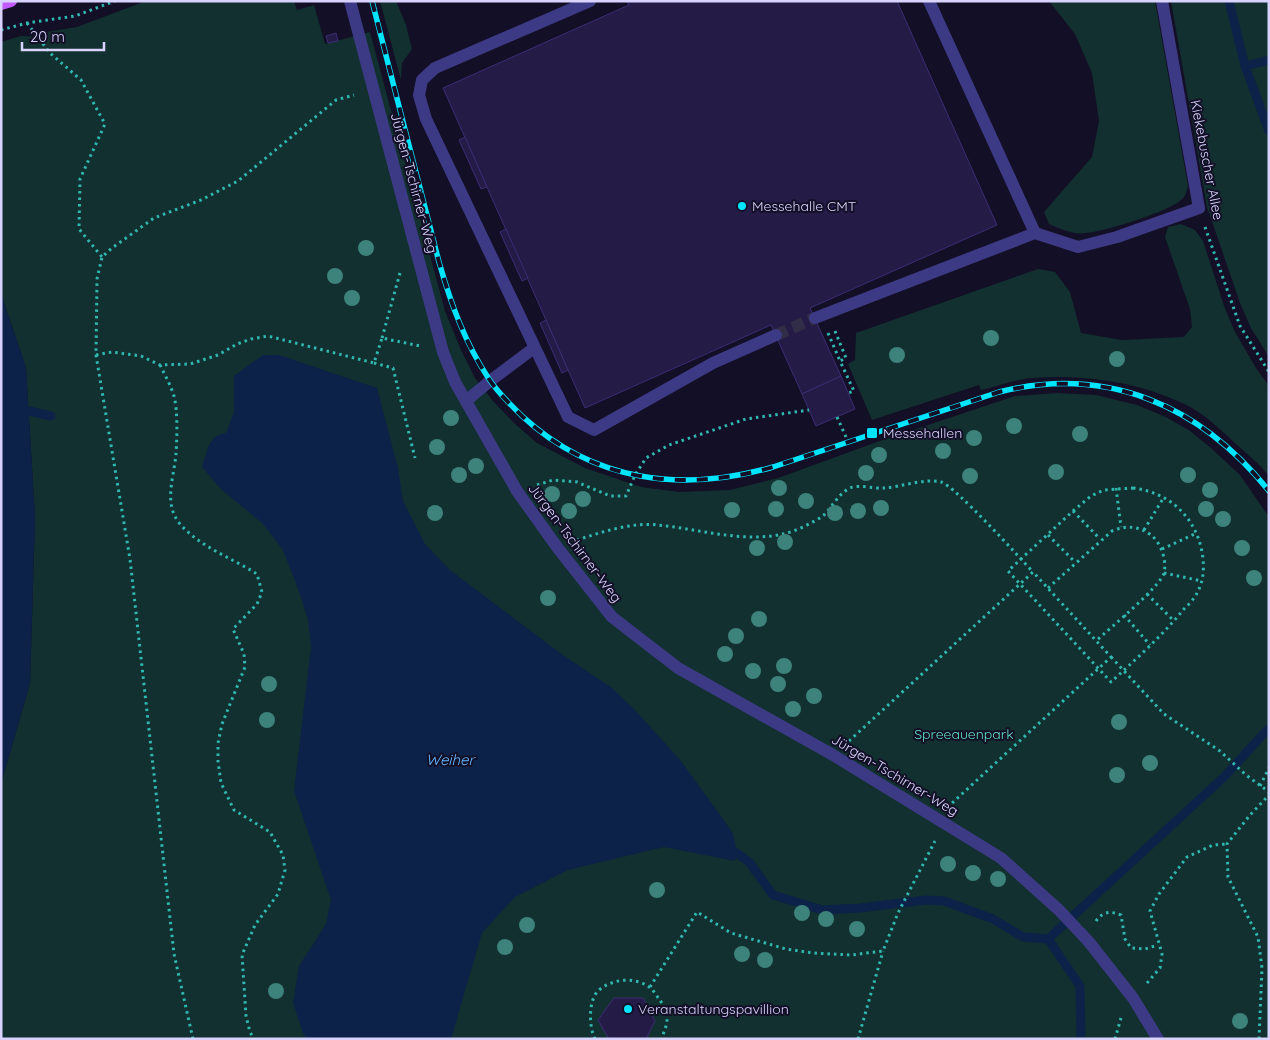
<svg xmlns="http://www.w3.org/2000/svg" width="1270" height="1040" font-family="Quicksand,sans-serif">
  <rect width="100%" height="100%" fill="#130f26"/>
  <!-- green -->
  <g fill="#12302f">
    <path d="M 146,1 L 294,1 L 297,10 L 314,5 L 325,44 L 370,32 L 445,311 L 461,350 L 475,378 L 493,401 L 514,423 L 537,443 L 585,468 L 641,487 L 679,492 L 730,490 L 778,478 L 877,442 L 1015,396 L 1057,393 L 1096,395 L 1137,405 L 1166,417 L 1190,431 L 1211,448 L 1240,475 L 1269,517 L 1269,1039 L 1,1039 L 1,784 L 30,683 L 35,517 L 26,368 L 1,294 L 1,42 L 21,36 L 47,37 L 46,32 L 77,27 Z"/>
    <path d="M 380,1 L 396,1 L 406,25 L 412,49 L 402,63 L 401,80 Z"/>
    <path d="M 1049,1 L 1155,1 L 1188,186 C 1187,190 1186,194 1184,197 C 1176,210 1103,232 1086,233 C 1074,235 1060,229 1049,224 L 1044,212 L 1092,157 L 1099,121 L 1092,73 L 1075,34 Z"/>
    <path d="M 1171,1 L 1269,1 L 1269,357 L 1251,328 L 1240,303 L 1207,207 Z"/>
    <path d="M 1181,224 L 1195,230 L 1203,241 L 1224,306 L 1235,332 L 1256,368 L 1269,386 L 1269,476 C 1260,464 1248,455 1236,444 C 1224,433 1207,416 1192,408 C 1145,383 1086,374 1033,378 C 1016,379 998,386 981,390 L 979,385 L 872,420 L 848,364 L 855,360 L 856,333 L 1038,269 L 1055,272 L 1070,292 L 1081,333 L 1122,340 L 1184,337 L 1192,327 L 1190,309 L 1165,237 L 1168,227 Z"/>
  </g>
  <!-- water -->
  <g fill="#0c2248">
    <path d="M 1,294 L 26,368 L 35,517 L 30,683 L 1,784 Z"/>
    <path d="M 263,355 L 279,355 L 377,388 L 398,468 L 403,501 L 425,544 L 450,570 L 560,653 L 612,688 L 634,709 L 681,761 L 733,833 L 737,853 L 735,861 L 664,847 L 568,870 L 515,897 L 482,933 L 451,1039 L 307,1039 L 303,1033 L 293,1003 L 299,966 L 326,924 L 331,900 L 294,791 L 311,647 L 308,620 L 300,594 L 283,550 L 263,524 L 222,490 L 202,467 C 207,452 208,435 226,433 L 234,412 L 234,376 Z"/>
  </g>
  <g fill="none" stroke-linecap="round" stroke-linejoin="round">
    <!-- stream -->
    <g stroke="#0c2248" stroke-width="9">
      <path d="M 1229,1 L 1245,66"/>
      <path d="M 1269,60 L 1245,66 L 1269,131"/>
      <path d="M 29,411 L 51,416"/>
      <path d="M 737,853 L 749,862 L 773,895 L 823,910 L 860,908 L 926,900 L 944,901 L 993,919 L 1023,937 L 1048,939 L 1225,776 L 1269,728"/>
      <path d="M 1048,939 L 1080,986 L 1081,1039"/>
    </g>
  </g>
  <!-- building -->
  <g fill="#241b47" stroke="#3b2d73">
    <path d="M 627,1 L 897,1 L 997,225 L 810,308 L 841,376 L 802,394 L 771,325 L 585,408 L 443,88 L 629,5 Z"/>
    <path d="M 336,33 L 338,41 L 328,43 L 326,36 Z"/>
    <path d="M 465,137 L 487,187 L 481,189 L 459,140 Z"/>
    <path d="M 506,229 L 528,278 L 522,281 L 500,232 Z"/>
    <path d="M 546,320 L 568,370 L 562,373 L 540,323 Z"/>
    <path d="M 841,376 L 855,409 L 816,426 L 802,394 Z"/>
    <path d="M 614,998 L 643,998 L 655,1021 L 646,1039 L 609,1039 L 598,1020 Z"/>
  </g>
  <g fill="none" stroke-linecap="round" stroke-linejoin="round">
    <!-- minor-tunnel -->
    <path stroke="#312d47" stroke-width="12" stroke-dasharray="12 6" stroke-linecap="butt" d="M 776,335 L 815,318"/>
    <!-- path -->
    <g stroke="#2fb8b0" stroke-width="3" stroke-dasharray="2.5 4" stroke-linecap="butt">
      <path d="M 27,23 L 50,53 L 81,80 L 105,124 L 80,179 L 79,229 L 102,257"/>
      <path d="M 1,30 L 27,23 L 75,16 L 115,1"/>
      <path d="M 1205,227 L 1240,326 L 1269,372"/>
      <path d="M 835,331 L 846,358 L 840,361 L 854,391 L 848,393"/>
      <path d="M 828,333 L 840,361"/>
      <path d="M 382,338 L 400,273"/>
      <path d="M 96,355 L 112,352 L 141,356 L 160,365 L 190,364 L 218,355 L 237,344 L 251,339 L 268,336 L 374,363 L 382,338 L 420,346"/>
      <path d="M 374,363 L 393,368 L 415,458"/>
      <path d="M 160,365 C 165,375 171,386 174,396 C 178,412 177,438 176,454 C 174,477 163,504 180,524 C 200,547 232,558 257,574 L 262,592 L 257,604 L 233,629 L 244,654 L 245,667 L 222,724 L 218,743 L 218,761 L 221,783 L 234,810 L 270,832 L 283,855 L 285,870 L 278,894 L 255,925 L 242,955 L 246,1016 L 250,1032 L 254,1039"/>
      <path d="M 837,417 L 846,437"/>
      <path d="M 537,485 L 553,480 L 577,482 L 610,496 L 626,496 L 635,475 L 646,458 L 669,445 L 746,419 L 809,410"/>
      <path d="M 1116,488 L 1121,527"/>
      <path d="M 1133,488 C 1157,491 1179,503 1192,525 C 1203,543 1208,572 1198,591 C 1195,598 1189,604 1184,609 C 1162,636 1136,659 1111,682 L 1008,571 L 1073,511 L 1091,496 L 1104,490 Z"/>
      <path d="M 1073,511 L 1100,539"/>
      <path d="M 1144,530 L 1164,497"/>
      <path d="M 1048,535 L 1075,562"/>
      <path d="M 577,540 C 602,532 631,522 658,525 C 699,529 742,543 783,534 C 796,531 813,523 824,515 C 833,506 838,494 850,488 C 859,484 874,489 884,488 C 901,487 924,478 941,482 C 955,486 1019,557 1033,572"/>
      <path d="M 1162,549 L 1197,533"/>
      <path d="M 1164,573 L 1202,581"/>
      <path d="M 1048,588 L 1112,531 C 1126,525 1139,526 1151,535 C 1161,543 1167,560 1164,573 C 1161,586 1109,629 1096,641"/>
      <path d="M 1147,594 L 1174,621"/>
      <path d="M 1124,615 L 1150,645"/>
      <path d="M 1111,657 L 1164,714 L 1220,751 L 1246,775 L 1269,792"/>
      <path d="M 849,741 L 1033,572 L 1111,657 L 951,804"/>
      <path d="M 1260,786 L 1269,768"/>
      <path d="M 1096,921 C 1103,911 1111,911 1121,915 L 1125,939 L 1131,948 L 1145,949 L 1158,945"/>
      <path d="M 1147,983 L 1160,968 L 1162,954 L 1150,911 L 1159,894 L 1187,857 L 1213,845 L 1227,844"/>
      <path d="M 650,987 L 697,912 L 731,933 L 786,949 L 813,953 L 851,955 L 883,951 L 898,913 L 935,841"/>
      <path d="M 193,1039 L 174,954 L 130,559 L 96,355 L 97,279 L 102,257 L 112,248 L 154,218 L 201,200 L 238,181 L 336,100 L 354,95"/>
      <path d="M 595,1039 C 589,1027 588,1001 598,991 C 611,979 634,976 649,987 C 653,989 656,995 659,999 C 663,1004 667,1013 667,1020 C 667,1026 663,1033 662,1039"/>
      <path d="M 858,1039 L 883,951"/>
      <path d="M 1115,1039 L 1121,1018"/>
      <path d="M 1259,1039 L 1262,968 L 1258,937 L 1228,877 L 1227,844 L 1250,815 L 1269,795"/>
    </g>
    <!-- minor -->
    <g stroke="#3d3a85" stroke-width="12">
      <path d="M 350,1 L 443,352 L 455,382 L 517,491 L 557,547 L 612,617 L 678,668 L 833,755 L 1001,858 L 1059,910 L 1089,942 L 1133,998 L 1158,1039"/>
      <path d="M 590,1 L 435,68 L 422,80 L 419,95 L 426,119 L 568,417 L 594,430 L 713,363 L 776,335"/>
      <path d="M 1035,233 L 1078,247 L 1117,237 L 1199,208 L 1162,1"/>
      <path d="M 815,318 L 1035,233 L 929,1"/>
      <path d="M 466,401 L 490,381 L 534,348"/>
    </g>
    <!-- major -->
    <path stroke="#c25bff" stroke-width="12" d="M 1,4 L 11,1"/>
    <defs>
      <path id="rail" d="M 372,1 L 439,262 C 451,304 465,343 489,379 C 498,393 510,404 522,416 C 594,482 682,493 773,467 L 999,392 C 1107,365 1200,405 1269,491"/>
    </defs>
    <!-- rail casing -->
    <use href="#rail" stroke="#00e5ff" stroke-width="5.5"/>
    <!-- rail -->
    <use href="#rail" stroke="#130f26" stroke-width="4" stroke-dasharray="11" stroke-linecap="butt"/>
  </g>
  <!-- trees -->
  <g fill="#3d827b">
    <circle cx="366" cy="248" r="8"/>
    <circle cx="335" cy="276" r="8"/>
    <circle cx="352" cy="298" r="8"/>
    <circle cx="991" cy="338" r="8"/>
    <circle cx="897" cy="355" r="8"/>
    <circle cx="1117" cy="359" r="8"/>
    <circle cx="451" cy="418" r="8"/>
    <circle cx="1014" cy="426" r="8"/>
    <circle cx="1080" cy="434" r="8"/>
    <circle cx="974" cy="438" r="8"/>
    <circle cx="437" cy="447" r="8"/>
    <circle cx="943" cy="451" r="8"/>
    <circle cx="879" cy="455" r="8"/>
    <circle cx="476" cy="466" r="8"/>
    <circle cx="1056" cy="472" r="8"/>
    <circle cx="866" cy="473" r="8"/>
    <circle cx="459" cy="475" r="8"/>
    <circle cx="1188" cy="475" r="8"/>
    <circle cx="970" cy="476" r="8"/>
    <circle cx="779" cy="488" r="8"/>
    <circle cx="1210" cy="490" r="8"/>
    <circle cx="552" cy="494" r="8"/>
    <circle cx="583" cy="499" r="8"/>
    <circle cx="806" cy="501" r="8"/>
    <circle cx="881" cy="508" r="8"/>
    <circle cx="776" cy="509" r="8"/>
    <circle cx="1206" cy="509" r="8"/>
    <circle cx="732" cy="510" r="8"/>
    <circle cx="569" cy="511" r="8"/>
    <circle cx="858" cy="511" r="8"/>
    <circle cx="435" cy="513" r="8"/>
    <circle cx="835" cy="513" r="8"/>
    <circle cx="1223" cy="519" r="8"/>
    <circle cx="785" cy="542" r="8"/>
    <circle cx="757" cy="548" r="8"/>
    <circle cx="1242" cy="548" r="8"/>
    <circle cx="1254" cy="578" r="8"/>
    <circle cx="548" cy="598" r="8"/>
    <circle cx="759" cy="619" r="8"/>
    <circle cx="736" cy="636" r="8"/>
    <circle cx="725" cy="654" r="8"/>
    <circle cx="784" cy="666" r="8"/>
    <circle cx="753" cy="671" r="8"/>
    <circle cx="269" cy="684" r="8"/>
    <circle cx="778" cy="684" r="8"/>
    <circle cx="814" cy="696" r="8"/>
    <circle cx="793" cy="709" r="8"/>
    <circle cx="267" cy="720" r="8"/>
    <circle cx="1119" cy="722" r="8"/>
    <circle cx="1150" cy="763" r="8"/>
    <circle cx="1117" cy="775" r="8"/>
    <circle cx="948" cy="864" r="8"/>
    <circle cx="973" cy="873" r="8"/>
    <circle cx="998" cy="879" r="8"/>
    <circle cx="657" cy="890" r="8"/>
    <circle cx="802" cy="913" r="8"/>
    <circle cx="826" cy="919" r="8"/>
    <circle cx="527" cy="925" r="8"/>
    <circle cx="857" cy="929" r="8"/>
    <circle cx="505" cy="947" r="8"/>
    <circle cx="742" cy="954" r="8"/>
    <circle cx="765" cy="960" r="8"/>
    <circle cx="276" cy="991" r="8"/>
    <circle cx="1240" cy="1021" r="8"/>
  </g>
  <!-- markers -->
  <g fill="#00e5ff" stroke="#130f26" stroke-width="2">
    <circle cx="742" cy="206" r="5"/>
    <rect x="866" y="427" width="12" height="12" rx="2.5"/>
    <circle cx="628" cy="1009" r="5"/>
  </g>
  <g text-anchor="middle" stroke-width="4" stroke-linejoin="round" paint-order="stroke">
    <!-- street labels -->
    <g font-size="14" fill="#d9d4ff" stroke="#130f26">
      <text transform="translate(1207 160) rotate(79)" y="5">Kiekebuscher Allee</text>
      <text transform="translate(414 183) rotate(75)" y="5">Jürgen-Tschirner-Weg</text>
      <text transform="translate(575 543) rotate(53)" y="5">Jürgen-Tschirner-Weg</text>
      <text transform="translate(895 775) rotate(31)" y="5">Jürgen-Tschirner-Weg</text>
    </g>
    <!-- poi labels -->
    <g font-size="14" fill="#d9d4ff" stroke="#130f26" text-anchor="start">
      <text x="752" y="211">Messehalle CMT</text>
      <text x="883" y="438">Messehallen</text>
      <text x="638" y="1014">Veranstaltungspavillion</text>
    </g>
    <!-- park labels -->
    <g font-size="14" fill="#5fe0c0" stroke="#130f26">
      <text x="964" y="739">Spreeauenpark</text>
    </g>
    <!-- water labels -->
    <g font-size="15" font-style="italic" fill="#62b6ff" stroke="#130f26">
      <text x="450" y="765">Weiher</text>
    </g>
  </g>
  <!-- border -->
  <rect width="1270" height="1040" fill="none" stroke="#d9d4ff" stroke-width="5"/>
  <!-- scale -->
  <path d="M22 42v8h82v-8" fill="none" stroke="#d9d4ff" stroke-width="2.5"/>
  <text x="30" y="42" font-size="15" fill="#d9d4ff" stroke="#130f26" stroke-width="4" paint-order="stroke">20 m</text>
</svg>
